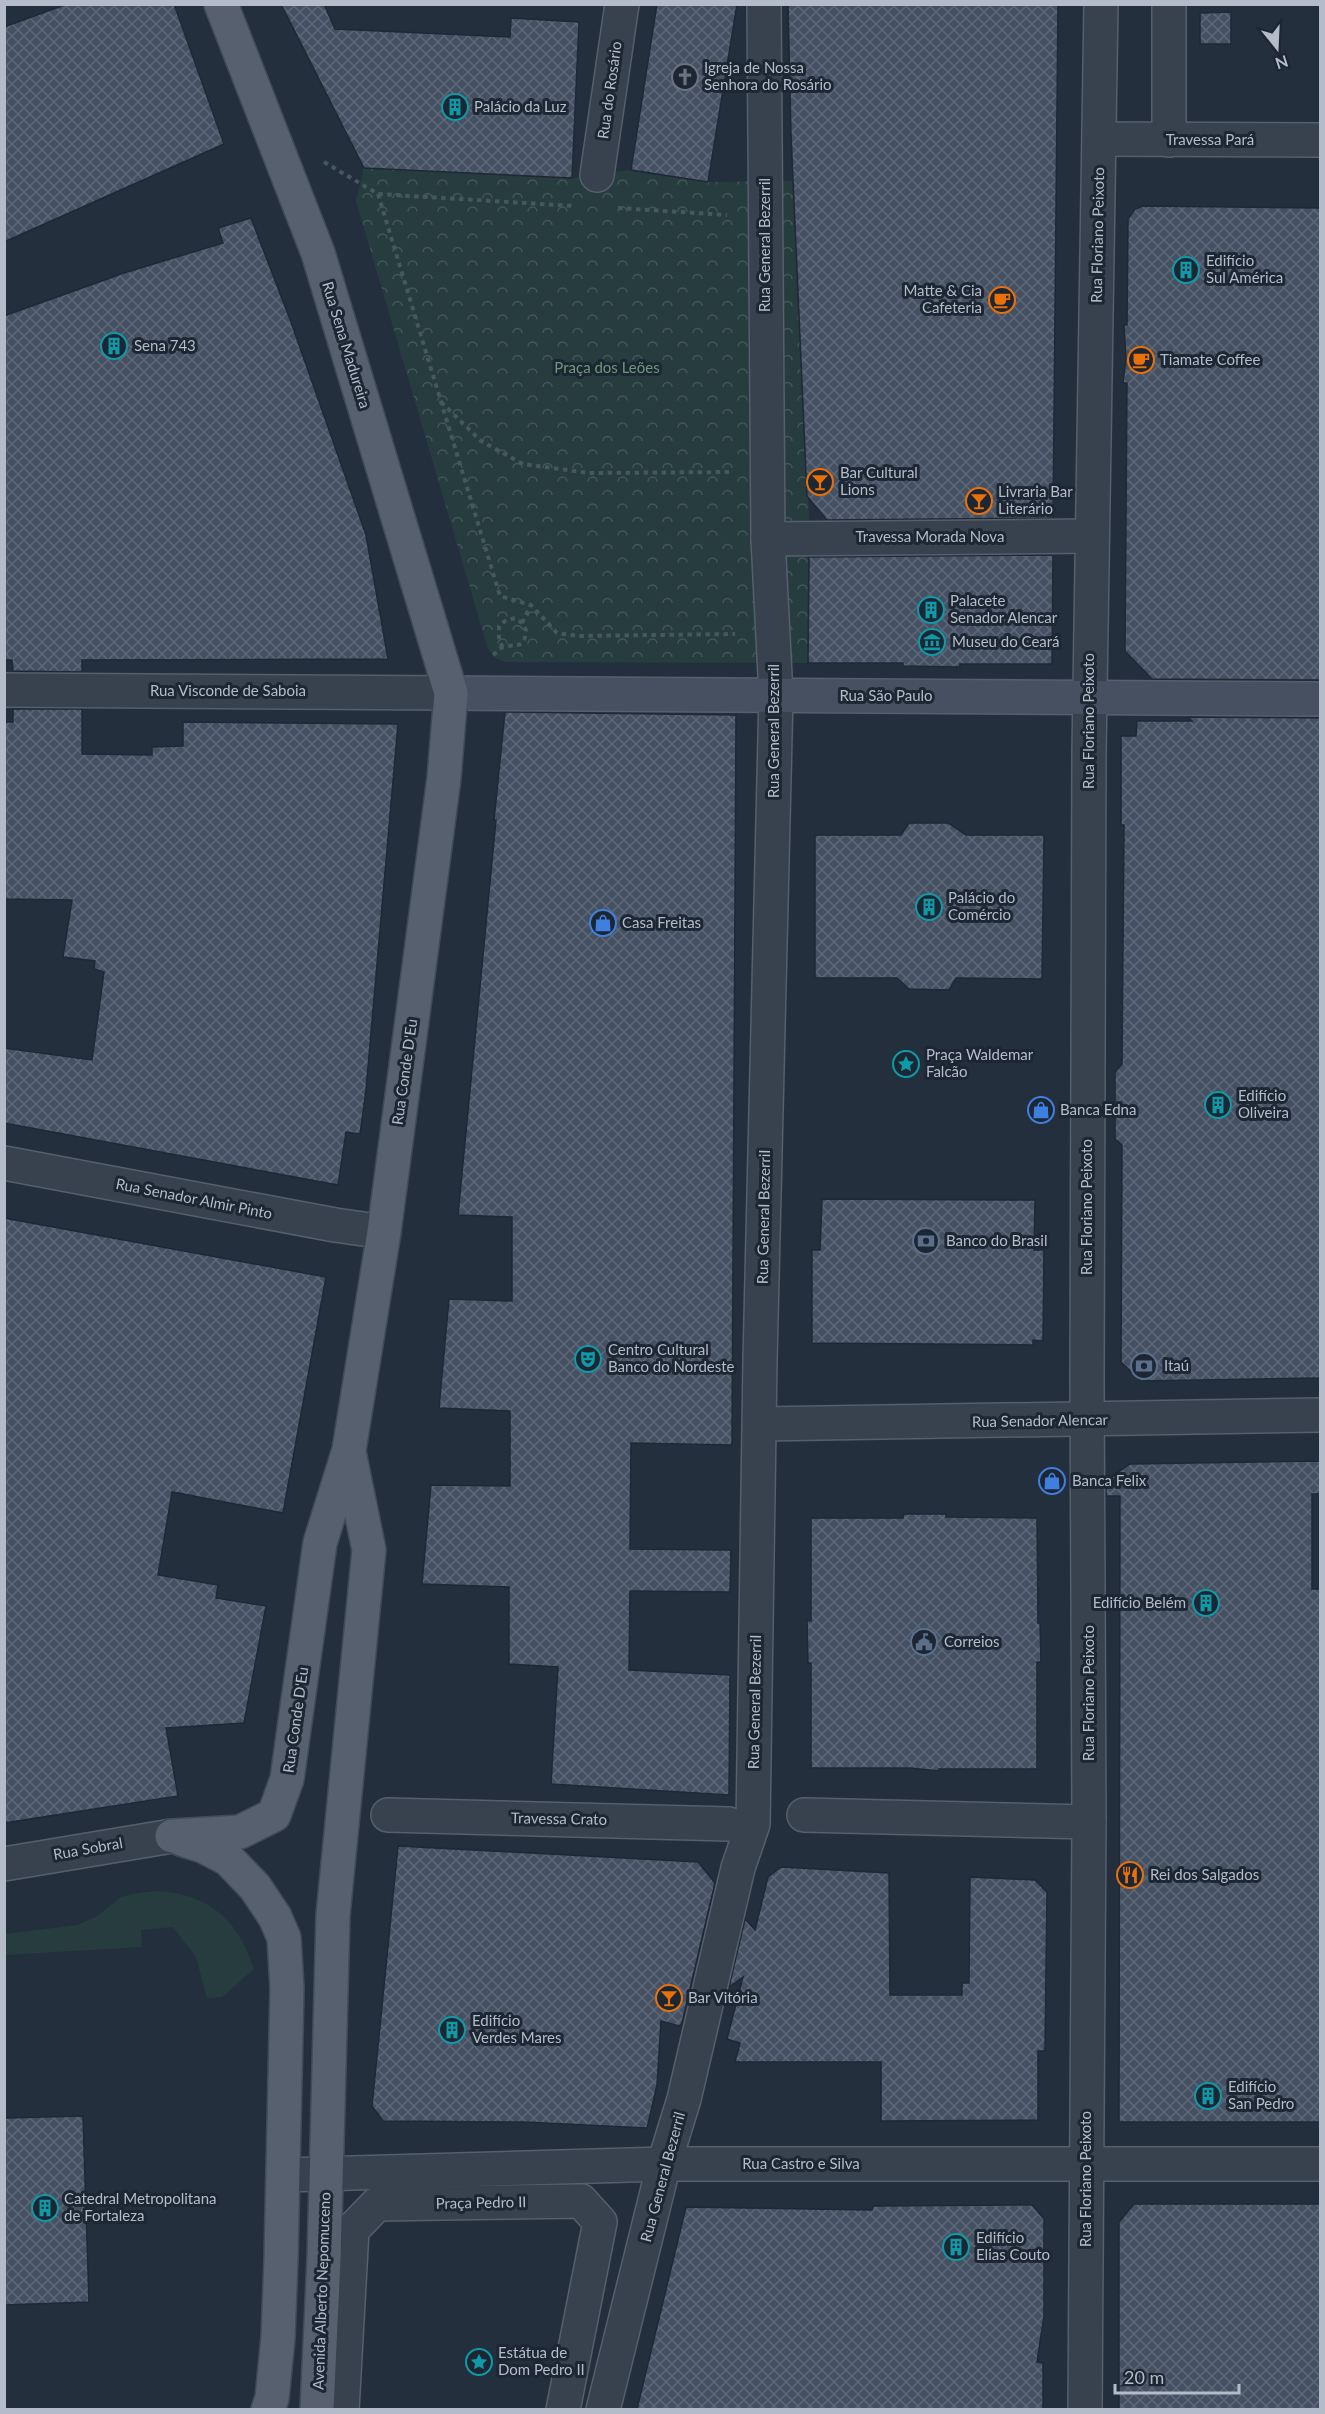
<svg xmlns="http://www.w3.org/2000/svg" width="1325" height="2414" font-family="Lato,sans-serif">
  <defs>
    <pattern id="park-crowns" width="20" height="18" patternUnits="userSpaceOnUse" patternTransform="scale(1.5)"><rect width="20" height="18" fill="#263c3f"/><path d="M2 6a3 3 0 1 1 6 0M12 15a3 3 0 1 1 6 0" fill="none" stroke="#435659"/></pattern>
    <pattern id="building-cross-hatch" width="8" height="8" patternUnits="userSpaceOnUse" patternTransform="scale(1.5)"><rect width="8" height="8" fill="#455162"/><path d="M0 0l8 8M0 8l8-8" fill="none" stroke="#5d6877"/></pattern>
  </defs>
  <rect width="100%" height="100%" fill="#242f3e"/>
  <!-- park -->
  <path fill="url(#park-crowns)" d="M 364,168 L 572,178 L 631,170 L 708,182 L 793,181 L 810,538 L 808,663 L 505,662 L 496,658 L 488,649 L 356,201 Z"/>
  <!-- garden -->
  <path fill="#263c3f" d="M 159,1891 C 210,1895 238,1920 254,1969 L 222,1997 L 207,1998 L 196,1957 L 173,1927 L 141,1930 L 142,1947 L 5,1955 L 5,1934 L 77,1925 L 96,1917 L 121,1897 L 138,1893 Z"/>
  <!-- building -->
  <g fill="url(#building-cross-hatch)" stroke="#1f2835" stroke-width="1.5">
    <path d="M 67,4 L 174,4 L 224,144 L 4,242 L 4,27 Z"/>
    <path d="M 281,4 L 324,4 L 335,29 L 510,37 L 511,18 L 579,22 L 572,178 L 364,168 Z"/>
    <path d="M 657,4 L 737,4 L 708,182 L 631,170 Z"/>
    <path d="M 788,4 L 1058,4 L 1053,518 L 827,520 L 807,496 L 791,134 Z"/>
    <path d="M 1231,12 L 1231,44 L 1200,44 L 1200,13 Z"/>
    <path d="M 1143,206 L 1320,208 L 1320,680 L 1152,679 L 1125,651 L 1127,383 L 1123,383 L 1126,359 L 1124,325 L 1127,325 L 1128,219 L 1135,209 Z"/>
    <path d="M 251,218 L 291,322 L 366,535 L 388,659 L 82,660 L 82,672 L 13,671 L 12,660 L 4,660 L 4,316 L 124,273 L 223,243 L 218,228 Z"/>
    <path d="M 1053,555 L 1052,664 L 960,664 L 960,667 L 903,666 L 903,663 L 808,663 L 809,557 Z"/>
    <path d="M 13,709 L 82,709 L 82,754 L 152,755 L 152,747 L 183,746 L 183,722 L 398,724 L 366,1090 L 360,1134 L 346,1132 L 338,1185 L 4,1123 L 4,1048 L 92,1060 L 104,972 L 94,969 L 95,961 L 63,957 L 72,900 L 4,899 L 4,722 L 13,722 Z"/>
    <path d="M 505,712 L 736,715 L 732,1445 L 631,1443 L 630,1549 L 731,1550 L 730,1592 L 630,1591 L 629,1670 L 730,1675 L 729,1795 L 551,1784 L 558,1667 L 509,1664 L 509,1587 L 422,1584 L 431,1485 L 510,1486 L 510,1411 L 439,1408 L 449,1299 L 512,1301 L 512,1217 L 458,1215 L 496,820 L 494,820 Z"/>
    <path d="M 1188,717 L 1320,718 L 1320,1378 L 1141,1381 L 1121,1362 L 1122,1145 L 1115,1139 L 1115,1072 L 1122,1064 L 1124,825 L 1121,825 L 1121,736 L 1136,736 L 1137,721 L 1192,721 Z"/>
    <path d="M 909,823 L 948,823 L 966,835 L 1044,835 L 1042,979 L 956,978 L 949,990 L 909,989 L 897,978 L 815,978 L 815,835 L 901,835 Z"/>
    <path d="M 822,1199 L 1035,1200 L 1034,1250 L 1044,1250 L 1043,1341 L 1033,1340 L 1033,1345 L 812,1343 L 812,1250 L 820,1250 Z"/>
    <path d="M 4,1218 L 326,1277 L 283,1513 L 172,1492 L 158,1575 L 218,1585 L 216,1598 L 266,1606 L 244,1723 L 166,1728 L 178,1796 L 4,1823 Z"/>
    <path d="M 1320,1461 L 1320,1494 L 1312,1494 L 1312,1589 L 1320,1589 L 1320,2122 L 1119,2122 L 1120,1496 L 1106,1496 L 1106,1481 L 1130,1464 Z"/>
    <path d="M 904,1514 L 946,1514 L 946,1517 L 1037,1518 L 1038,1623 L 1040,1623 L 1041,1662 L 1037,1662 L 1037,1769 L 939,1769 L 939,1771 L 910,1768 L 811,1768 L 811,1663 L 808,1663 L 807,1620 L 811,1621 L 811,1518 L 903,1518 Z"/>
    <path d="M 398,1846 L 698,1862 L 715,1883 L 682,2023 L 679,2026 L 661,2021 L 657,2085 L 647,2128 L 524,2122 L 383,2121 L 372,2106 Z"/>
    <path d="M 781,1867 L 889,1873 L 890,1995 L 962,1995 L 962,1983 L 969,1983 L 970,1877 L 1035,1880 L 1047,1892 L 1045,2051 L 1038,2051 L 1038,2120 L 881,2121 L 881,2062 L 735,2062 L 740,2043 L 727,2039 L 743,1977 L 729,1987 L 745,1919 L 755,1930 L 768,1877 Z"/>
    <path d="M 83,2116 L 89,2302 L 4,2305 L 4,2118 Z"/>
    <path d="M 1134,2204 L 1320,2204 L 1320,2409 L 1119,2409 L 1119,2222 Z"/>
    <path d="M 1032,2205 L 1044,2219 L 1044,2316 L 1037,2362 L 1043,2363 L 1043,2409 L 637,2409 L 686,2207 L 872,2210 L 873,2206 Z"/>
  </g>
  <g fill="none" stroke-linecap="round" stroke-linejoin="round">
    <defs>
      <g id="pedestrian">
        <path d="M 764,4 L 768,539 L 776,695"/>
        <path d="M 597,175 L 622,4"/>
        <path d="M 768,539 L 1092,536"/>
        <path d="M 388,1815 L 729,1824"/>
        <path d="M 804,1815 L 1089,1822"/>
        <path d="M 342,2410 L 352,2230 L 377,2204 L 581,2201 L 600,2222 L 563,2410"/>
      </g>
      <g id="minor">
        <path d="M 1169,4 L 1169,140"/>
        <path d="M 1100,139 L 1320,140"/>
        <path d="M 4,690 L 451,693"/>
        <path d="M 4,1163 L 335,1225 L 384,1232"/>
        <path d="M 760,1424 L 1320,1415"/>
        <path d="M 603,2410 L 664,2164 L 684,2099 L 738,1868 L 753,1824 L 760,1360 L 776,695"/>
        <path d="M 1085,2410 L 1089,1822 L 1087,1377 L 1089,752 L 1101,4"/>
      </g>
      <g id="tertiary">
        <path d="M 4,1864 L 172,1836"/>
        <path d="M 283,2175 L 664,2164 L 1320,2164"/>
      </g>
      <path id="secondary" d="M 451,693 L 1320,699"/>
      <g id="primary">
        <path d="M 172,1836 L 240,1832 L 274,1815 L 287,1779 L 320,1543 L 349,1450 L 384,1232 L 444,778 L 451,693 L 318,253 L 221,4"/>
        <path d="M 181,1839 L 203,1846 L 228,1859 L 255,1887 L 275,1917 L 284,1938 L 287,1988 L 281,2259 L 278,2338 L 272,2398 L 268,2410"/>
        <path d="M 317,2410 L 324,2259 L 333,1915 L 369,1550 L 349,1452"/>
      </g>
    </defs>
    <!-- pedestrian casing -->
    <use href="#pedestrian" stroke="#565f6c" stroke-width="36"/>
    <!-- minor casing -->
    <use href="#minor" stroke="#565f6c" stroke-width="36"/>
    <!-- tertiary casing -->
    <use href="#tertiary" stroke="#565f6c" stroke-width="36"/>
    <!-- secondary casing -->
    <use href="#secondary" stroke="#565f6c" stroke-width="36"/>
    <!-- primary casing -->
    <use href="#primary" stroke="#414a57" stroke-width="36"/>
    <!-- path -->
    <g stroke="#44595c" stroke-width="4" stroke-dasharray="4.5 4.5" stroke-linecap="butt">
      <path d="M 324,162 L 378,194 L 574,206"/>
      <path d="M 378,194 L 500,596 L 531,605"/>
      <path d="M 618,208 L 727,215"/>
      <path d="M 441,402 L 481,441 L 523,464 L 589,473 L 729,472"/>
      <path d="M 522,623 L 531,605 L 557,633 L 578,636 L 735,634"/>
      <path d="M 493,655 C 496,653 498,650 501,648 C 513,642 525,652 526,630 L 522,623 L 515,618 L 505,621 L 499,626 L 499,641 L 503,647"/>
    </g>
    <!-- pedestrian -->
    <use href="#pedestrian" stroke="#38414e" stroke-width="33"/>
    <!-- minor -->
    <use href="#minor" stroke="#38414e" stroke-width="33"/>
    <!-- tertiary -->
    <use href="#tertiary" stroke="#38414e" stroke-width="33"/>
    <!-- secondary -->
    <use href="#secondary" stroke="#465061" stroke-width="33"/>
    <!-- primary -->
    <use href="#primary" stroke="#56606e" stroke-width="33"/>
  </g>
  <!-- icons -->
  <defs>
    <symbol id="church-ring" viewBox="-11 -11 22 22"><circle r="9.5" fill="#1d2633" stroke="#6b7280" stroke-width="1.5"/><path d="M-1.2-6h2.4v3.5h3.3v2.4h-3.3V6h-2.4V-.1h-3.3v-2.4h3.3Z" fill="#6b7280"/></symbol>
    <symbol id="building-ring" viewBox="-11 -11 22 22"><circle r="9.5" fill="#1d2633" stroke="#0f9aa8" stroke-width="1.5"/><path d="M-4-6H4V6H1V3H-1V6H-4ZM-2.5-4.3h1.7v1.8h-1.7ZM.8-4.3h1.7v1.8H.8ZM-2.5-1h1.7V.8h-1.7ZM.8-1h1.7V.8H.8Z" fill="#0f9aa8"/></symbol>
    <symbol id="cafe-ring" viewBox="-11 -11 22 22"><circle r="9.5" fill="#1d2633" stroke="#e8710a" stroke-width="1.5"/><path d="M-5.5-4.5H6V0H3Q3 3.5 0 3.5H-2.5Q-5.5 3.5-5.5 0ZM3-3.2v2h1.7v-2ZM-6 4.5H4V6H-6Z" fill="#e8710a"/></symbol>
    <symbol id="bar-ring" viewBox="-11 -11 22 22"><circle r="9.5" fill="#1d2633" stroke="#e8710a" stroke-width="1.5"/><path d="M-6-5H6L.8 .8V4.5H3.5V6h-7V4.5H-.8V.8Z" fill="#e8710a"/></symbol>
    <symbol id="museum-ring" viewBox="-11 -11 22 22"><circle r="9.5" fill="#1d2633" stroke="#0f9aa8" stroke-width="1.5"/><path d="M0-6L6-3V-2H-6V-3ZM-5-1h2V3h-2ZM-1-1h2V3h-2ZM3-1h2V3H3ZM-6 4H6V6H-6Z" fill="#0f9aa8"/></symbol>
    <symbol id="shop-ring" viewBox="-11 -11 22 22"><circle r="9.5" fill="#1d2633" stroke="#3f7fe0" stroke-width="1.5"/><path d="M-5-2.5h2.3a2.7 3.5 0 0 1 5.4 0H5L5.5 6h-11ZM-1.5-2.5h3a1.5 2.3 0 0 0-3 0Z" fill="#3f7fe0"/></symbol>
    <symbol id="sight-ring" viewBox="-11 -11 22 22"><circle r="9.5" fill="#1d2633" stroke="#0f9aa8" stroke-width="1.5"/><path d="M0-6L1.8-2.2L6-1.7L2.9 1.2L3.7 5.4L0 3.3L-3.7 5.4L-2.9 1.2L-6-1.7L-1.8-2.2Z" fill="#0f9aa8"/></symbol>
    <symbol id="bank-ring" viewBox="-11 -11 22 22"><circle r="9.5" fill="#1d2633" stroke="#5c6f8a" stroke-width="1.5"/><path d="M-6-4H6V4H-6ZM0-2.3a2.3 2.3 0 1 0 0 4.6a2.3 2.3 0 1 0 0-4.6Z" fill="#5c6f8a"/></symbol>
    <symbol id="theatre-ring" viewBox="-11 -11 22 22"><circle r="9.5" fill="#1d2633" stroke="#0f9aa8" stroke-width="1.5"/><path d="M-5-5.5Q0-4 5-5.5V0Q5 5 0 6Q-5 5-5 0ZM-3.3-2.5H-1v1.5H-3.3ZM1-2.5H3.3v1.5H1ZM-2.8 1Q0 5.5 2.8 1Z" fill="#0f9aa8"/></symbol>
    <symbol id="civic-ring" viewBox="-11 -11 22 22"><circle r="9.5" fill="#1d2633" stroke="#5c6f8a" stroke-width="1.5"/><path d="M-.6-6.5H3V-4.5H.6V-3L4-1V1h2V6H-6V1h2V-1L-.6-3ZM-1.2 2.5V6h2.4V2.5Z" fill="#5c6f8a"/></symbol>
    <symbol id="restaurant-ring" viewBox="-11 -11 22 22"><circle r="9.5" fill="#1d2633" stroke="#e8710a" stroke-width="1.5"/><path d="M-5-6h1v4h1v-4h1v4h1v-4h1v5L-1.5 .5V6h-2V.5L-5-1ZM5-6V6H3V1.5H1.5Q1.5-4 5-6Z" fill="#e8710a"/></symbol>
  </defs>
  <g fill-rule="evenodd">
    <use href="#church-ring" x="670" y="62" width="30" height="30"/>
    <use href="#building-ring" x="440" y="92" width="30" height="30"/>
    <use href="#building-ring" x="1171" y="255" width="30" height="30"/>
    <use href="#cafe-ring" x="987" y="285" width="30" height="30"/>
    <use href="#building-ring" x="99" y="331" width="30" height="30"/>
    <use href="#cafe-ring" x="1126" y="345" width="30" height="30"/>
    <use href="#bar-ring" x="805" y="467" width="30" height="30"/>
    <use href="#bar-ring" x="964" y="486" width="30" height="30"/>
    <use href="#building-ring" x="916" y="595" width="30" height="30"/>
    <use href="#museum-ring" x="917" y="627" width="30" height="30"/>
    <use href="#building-ring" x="914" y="892" width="30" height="30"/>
    <use href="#shop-ring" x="588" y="908" width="30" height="30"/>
    <use href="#sight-ring" x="891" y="1049" width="30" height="30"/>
    <use href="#building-ring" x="1203" y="1090" width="30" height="30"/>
    <use href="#shop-ring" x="1026" y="1095" width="30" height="30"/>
    <use href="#bank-ring" x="911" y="1226" width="30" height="30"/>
    <use href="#theatre-ring" x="573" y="1344" width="30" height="30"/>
    <use href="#bank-ring" x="1129" y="1351" width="30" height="30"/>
    <use href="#shop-ring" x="1037" y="1466" width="30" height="30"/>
    <use href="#building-ring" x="1191" y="1588" width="30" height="30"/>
    <use href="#civic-ring" x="909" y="1627" width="30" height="30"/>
    <use href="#restaurant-ring" x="1115" y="1860" width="30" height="30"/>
    <use href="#bar-ring" x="654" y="1983" width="30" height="30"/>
    <use href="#building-ring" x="437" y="2015" width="30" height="30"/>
    <use href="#building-ring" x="1193" y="2081" width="30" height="30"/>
    <use href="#building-ring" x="30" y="2193" width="30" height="30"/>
    <use href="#building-ring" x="941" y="2232" width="30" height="30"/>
    <use href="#sight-ring" x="464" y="2347" width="30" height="30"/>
  </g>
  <g text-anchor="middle" stroke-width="6" stroke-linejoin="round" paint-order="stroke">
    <!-- poi labels -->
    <g font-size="15" fill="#b4bcc9" stroke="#1d2633" text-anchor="start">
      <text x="704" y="73">Igreja de Nossa<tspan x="704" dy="17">Senhora do Rosário</tspan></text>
      <text x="474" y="112">Palácio da Luz</text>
      <text x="1206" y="266">Edifício<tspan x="1206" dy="17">Sul América</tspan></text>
      <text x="982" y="296" text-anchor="end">Matte &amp; Cia<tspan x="982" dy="17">Cafeteria</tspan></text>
      <text x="134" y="351">Sena 743</text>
      <text x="1160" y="365">Tiamate Coffee</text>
      <text x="840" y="478">Bar Cultural<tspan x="840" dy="17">Lions</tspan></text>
      <text x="998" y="497">Livraria Bar<tspan x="998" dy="17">Literário</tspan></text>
      <text x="950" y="606">Palacete<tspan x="950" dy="17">Senador Alencar</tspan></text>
      <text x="952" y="647">Museu do Ceará</text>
      <text x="948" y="903">Palácio do<tspan x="948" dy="17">Comércio</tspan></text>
      <text x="622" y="928">Casa Freitas</text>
      <text x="926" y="1060">Praça Waldemar<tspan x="926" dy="17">Falcão</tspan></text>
      <text x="1238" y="1101">Edifício<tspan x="1238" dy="17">Oliveira</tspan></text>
      <text x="1060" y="1115">Banca Edna</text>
      <text x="946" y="1246">Banco do Brasil</text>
      <text x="608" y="1355">Centro Cultural<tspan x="608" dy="17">Banco do Nordeste</tspan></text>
      <text x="1164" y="1371">Itaú</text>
      <text x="1072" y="1486">Banca Felix</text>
      <text x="1186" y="1608" text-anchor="end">Edifício Belém</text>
      <text x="944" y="1647">Correios</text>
      <text x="1150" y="1880">Rei dos Salgados</text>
      <text x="688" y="2003">Bar Vitória</text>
      <text x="472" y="2026">Edifício<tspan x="472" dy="17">Verdes Mares</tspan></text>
      <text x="1228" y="2092">Edifício<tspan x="1228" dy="17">San Pedro</tspan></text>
      <text x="64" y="2204">Catedral Metropolitana<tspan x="64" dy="17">de Fortaleza</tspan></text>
      <text x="976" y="2243">Edifício<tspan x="976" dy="17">Elias Couto</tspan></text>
      <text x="498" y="2358">Estátua de<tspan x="498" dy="17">Dom Pedro II</tspan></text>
    </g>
    <!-- street labels -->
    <g font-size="15" fill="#b4bcc9" stroke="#1d2633">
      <text transform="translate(610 90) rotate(-82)" y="5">Rua do Rosário</text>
      <text x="1210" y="145">Travessa Pará</text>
      <text transform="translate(1098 235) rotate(-89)" y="5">Rua Floriano Peixoto</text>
      <text transform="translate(765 245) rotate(-90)" y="5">Rua General Bezerril</text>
      <text transform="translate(346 345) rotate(73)" y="5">Rua Sena Madureira</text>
      <text x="930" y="542">Travessa Morada Nova</text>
      <text x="228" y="696">Rua Visconde de Saboia</text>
      <text x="886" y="701">Rua São Paulo</text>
      <text transform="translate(1089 721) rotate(-90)" y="5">Rua Floriano Peixoto</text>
      <text transform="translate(774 731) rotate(-90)" y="5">Rua General Bezerril</text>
      <text transform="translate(405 1072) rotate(-82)" y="5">Rua Conde D'Eu</text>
      <text transform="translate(194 1199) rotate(11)" y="5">Rua Senador Almir Pinto</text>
      <text transform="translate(1087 1207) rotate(-90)" y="5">Rua Floriano Peixoto</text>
      <text transform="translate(764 1217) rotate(-89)" y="5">Rua General Bezerril</text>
      <text transform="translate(1040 1421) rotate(-1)" y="5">Rua Senador Alencar</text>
      <text transform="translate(1089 1693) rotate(-90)" y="5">Rua Floriano Peixoto</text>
      <text transform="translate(755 1702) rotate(-89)" y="5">Rua General Bezerril</text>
      <text transform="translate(296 1720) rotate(-82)" y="5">Rua Conde D'Eu</text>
      <text transform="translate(559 1819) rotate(1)" y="5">Travessa Crato</text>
      <text transform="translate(88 1849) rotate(-10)" y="5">Rua Sobral</text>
      <text x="801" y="2169">Rua Castro e Silva</text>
      <text transform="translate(663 2177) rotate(-75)" y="5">Rua General Bezerril</text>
      <text transform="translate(1086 2179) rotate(-90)" y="5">Rua Floriano Peixoto</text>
      <text transform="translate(481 2203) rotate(-1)" y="5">Praça Pedro II</text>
      <text transform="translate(322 2291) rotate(-88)" y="5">Avenida Alberto Nepomuceno</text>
    </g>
    <!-- park labels -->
    <g font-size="15" fill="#6b9a76" stroke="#1d2633">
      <text x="607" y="373">Praça dos Leões</text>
    </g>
  </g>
  <!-- border -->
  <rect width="1325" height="2414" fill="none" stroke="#b4bcc9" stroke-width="12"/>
  <!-- north arrow -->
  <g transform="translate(1277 48) rotate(162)" stroke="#1d2633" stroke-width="4.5" paint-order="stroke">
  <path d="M0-4.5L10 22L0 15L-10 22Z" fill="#b4bcc9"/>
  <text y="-9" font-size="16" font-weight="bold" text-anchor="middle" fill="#b4bcc9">N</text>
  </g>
  <!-- scale -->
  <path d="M1115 2384v9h124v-9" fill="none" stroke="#b4bcc9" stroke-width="3"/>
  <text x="1124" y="2384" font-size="18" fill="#b4bcc9" stroke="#1d2633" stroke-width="4.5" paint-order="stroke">20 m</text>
</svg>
